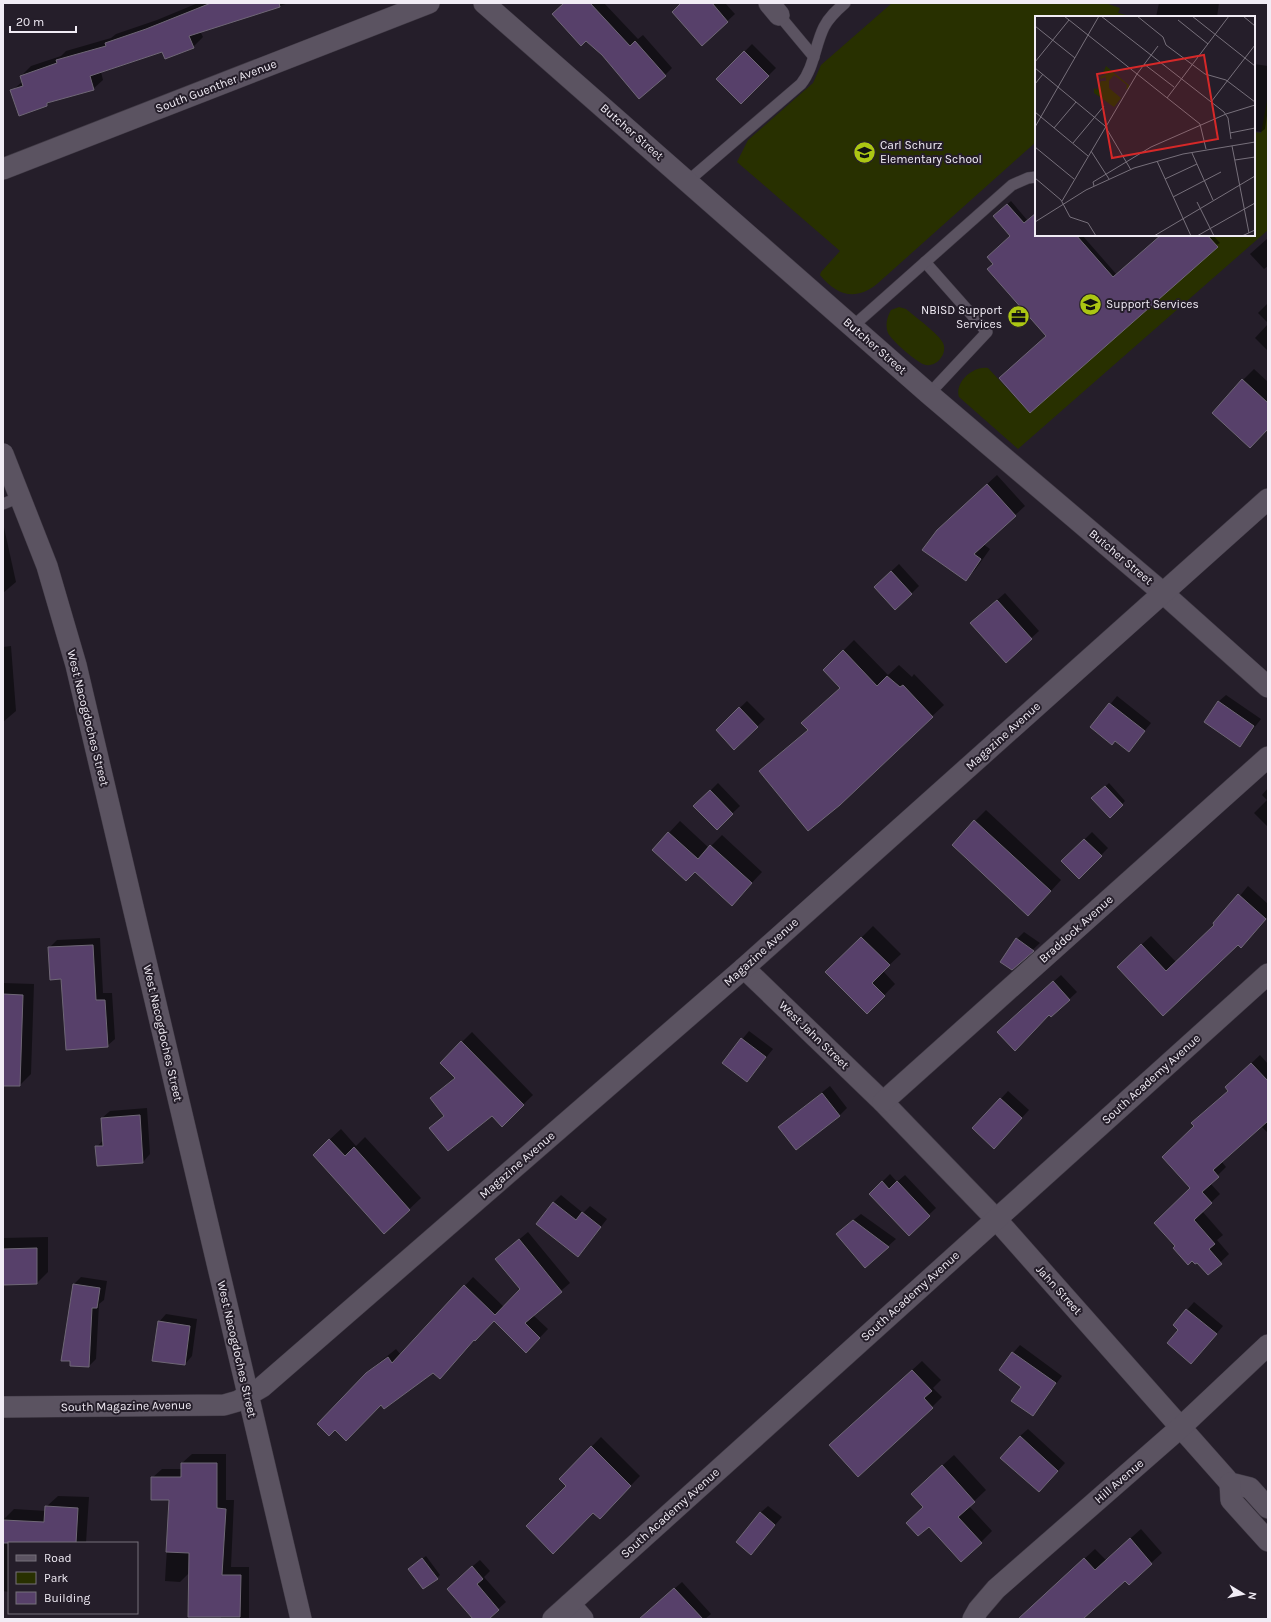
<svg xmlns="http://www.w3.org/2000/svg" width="1271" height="1622" font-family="Karla,sans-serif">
  <rect width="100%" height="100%" fill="#251e2a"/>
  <!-- green -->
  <g fill="#283000">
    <path d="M 892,3 L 1105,3 L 1120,8 L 1118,13 L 1134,17 L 1036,17 L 1036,142 L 877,284 C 856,301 837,296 820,275 L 821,272 L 840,251 L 737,162 L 748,140 L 813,83 L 821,65 Z"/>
    <path d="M 1268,96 L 1268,230 L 1018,449 L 959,397 C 954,382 974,365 988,368 L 1030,413 L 1217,247 L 1207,235 L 1254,235 L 1254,132 L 1261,133 Z"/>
    <path d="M 899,307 L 906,309 C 914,316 939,334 943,343 C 948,353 937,367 926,365 C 918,364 891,340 888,333 C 885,325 887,317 891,310 Z"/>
  </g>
  <!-- shadow -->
  <g fill="#0007">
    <path d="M 198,3 L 289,3 L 200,31 L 203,37 L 193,47 L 163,51 L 101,72 L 103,80 L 93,89 L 51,101 L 47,105 L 12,91 L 23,81 L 21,76 L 31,66 L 61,56 L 66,51 L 111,38 L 116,34 L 157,20 Z"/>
    <path d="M 565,3 L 604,3 L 638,39 L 643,35 L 672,68 L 665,75 Z"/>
    <path d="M 679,3 L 725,3 L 735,14 L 702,44 Z"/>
    <path d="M 1159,3 L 1219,3 L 1217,17 L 1156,17 Z"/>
    <path d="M 752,44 L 776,68 L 741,103 L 718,79 Z"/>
    <path d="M 1254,64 L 1268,66 L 1268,109 L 1265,129 L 1261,132 L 1254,131 Z"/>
    <path d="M 1011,201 L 1028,221 L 1036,214 L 1036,235 L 1082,235 L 1117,275 L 1162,235 L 1213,235 L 1220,243 L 1048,336 L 994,264 L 1011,235 L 994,216 Z"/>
    <path d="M 1268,238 L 1268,266 L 1264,269 L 1250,254 Z"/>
    <path d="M 1268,303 L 1268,323 L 1258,313 Z"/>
    <path d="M 1268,324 L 1268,351 L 1255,338 Z"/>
    <path d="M 1254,369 L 1268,382 L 1268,429 L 1250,447 L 1243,380 Z"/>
    <path d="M 997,475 L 1025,506 L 983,544 L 990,549 L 975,570 L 966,579 L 937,530 Z"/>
    <path d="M 3,523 L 16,582 L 3,593 Z"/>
    <path d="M 899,564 L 919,586 L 911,594 L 882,580 Z"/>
    <path d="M 1005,593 L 1039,631 L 1006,661 L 979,616 Z"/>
    <path d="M 854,640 L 888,675 L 899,665 L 912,677 L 914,674 L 944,705 L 839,804 L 761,771 L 809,729 L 814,712 L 841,687 L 824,670 Z"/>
    <path d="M 11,646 L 16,711 L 3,722 L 3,647 Z"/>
    <path d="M 1226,695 L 1261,719 L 1240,746 L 1218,702 Z"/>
    <path d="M 1117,696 L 1151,723 L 1128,751 L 1115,740 L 1092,727 Z"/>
    <path d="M 747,701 L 765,719 L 734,748 L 717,730 Z"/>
    <path d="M 718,783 L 740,806 L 717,828 L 695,806 Z"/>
    <path d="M 1109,783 L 1125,801 L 1110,817 L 1096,795 Z"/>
    <path d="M 1268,788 L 1268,827 L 1254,813 L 1267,800 L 1262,795 Z"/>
    <path d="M 986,810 L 1061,880 L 1040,903 L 975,821 Z"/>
    <path d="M 680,821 L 709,848 L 722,835 L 762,872 L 732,904 L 695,871 L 653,850 Z"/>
    <path d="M 1092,832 L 1108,848 L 1079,878 L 1063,861 Z"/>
    <path d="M 1248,886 L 1268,904 L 1268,916 L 1250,937 L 1238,944 L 1163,1015 L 1127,958 L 1151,936 L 1176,962 L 1216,925 Z"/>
    <path d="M 873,926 L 901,954 L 883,971 L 895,984 L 867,1013 L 827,972 Z"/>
    <path d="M 1024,932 L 1040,943 L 1012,969 L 1017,939 Z"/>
    <path d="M 100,938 L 103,993 L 112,993 L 115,1039 L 107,1046 L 62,978 L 49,948 L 57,940 Z"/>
    <path d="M 1061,975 L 1077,992 L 1051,1016 L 1050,1014 L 1005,1025 Z"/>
    <path d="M 3,983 L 34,984 L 31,1074 L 20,1085 L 3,1085 Z"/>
    <path d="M 749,1031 L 773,1049 L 747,1081 L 723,1063 Z"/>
    <path d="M 472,1032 L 533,1095 L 502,1125 L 492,1115 L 431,1128 L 445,1115 L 431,1098 L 455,1077 L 441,1063 Z"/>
    <path d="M 1260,1055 L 1268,1064 L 1268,1133 L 1261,1126 L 1221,1161 L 1226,1167 L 1210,1183 L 1220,1194 L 1202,1211 L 1223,1235 L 1217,1240 L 1229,1254 L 1208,1274 L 1198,1261 L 1176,1245 L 1191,1188 L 1196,1126 L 1201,1114 L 1229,1090 L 1235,1079 Z"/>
    <path d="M 830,1086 L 847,1108 L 839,1116 L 787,1120 Z"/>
    <path d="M 1008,1091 L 1029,1110 L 1001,1140 L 974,1128 Z"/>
    <path d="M 147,1108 L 150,1154 L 143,1162 L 98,1165 L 97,1147 L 104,1139 L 102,1118 L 110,1111 Z"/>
    <path d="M 341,1129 L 356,1146 L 365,1137 L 421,1198 L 385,1232 L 326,1143 Z"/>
    <path d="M 890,1174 L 897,1182 L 905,1175 L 936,1208 L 909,1234 L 870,1194 Z"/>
    <path d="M 561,1195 L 583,1213 L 590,1206 L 607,1219 L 578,1256 L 553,1203 Z"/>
    <path d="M 861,1214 L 896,1239 L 865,1267 L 845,1227 Z"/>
    <path d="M 528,1232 L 570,1283 L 533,1315 L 548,1329 L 526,1352 L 494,1320 L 433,1372 L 381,1404 L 335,1428 L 318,1424 L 376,1365 L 396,1349 L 401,1355 L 473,1277 L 504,1307 L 521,1289 L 496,1259 Z"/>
    <path d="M 48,1237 L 48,1272 L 37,1283 L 3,1284 L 3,1238 Z"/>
    <path d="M 81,1277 L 107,1281 L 104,1300 L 99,1304 L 96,1359 L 89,1366 L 74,1284 Z"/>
    <path d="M 1194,1302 L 1223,1326 L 1191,1363 L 1180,1330 L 1174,1325 Z"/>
    <path d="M 166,1314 L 197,1319 L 192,1356 L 185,1364 L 159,1322 Z"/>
    <path d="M 1020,1345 L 1062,1376 L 1033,1414 L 1013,1353 Z"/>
    <path d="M 922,1361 L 941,1380 L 933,1388 L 942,1397 L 932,1407 L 840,1436 Z"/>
    <path d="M 1028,1429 L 1065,1463 L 1046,1484 L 1020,1436 Z"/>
    <path d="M 601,1437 L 640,1476 L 599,1518 L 560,1479 Z"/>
    <path d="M 192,1454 L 226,1454 L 226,1500 L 234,1500 L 231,1567 L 249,1567 L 249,1619 L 221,1619 L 221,1616 L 189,1573 L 180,1582 L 165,1581 L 170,1499 L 152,1478 L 162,1469 L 182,1469 L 182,1463 Z"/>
    <path d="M 954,1455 L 986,1490 L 969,1506 L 992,1531 L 981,1542 L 924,1507 L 923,1483 Z"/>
    <path d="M 58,1496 L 89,1497 L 86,1543 L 9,1543 L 9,1592 L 3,1591 L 3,1520 L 14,1509 L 46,1511 L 46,1507 Z"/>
    <path d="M 768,1506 L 782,1517 L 751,1553 L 760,1513 Z"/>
    <path d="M 1141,1529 L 1162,1553 L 1129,1583 L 1126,1579 L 1082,1619 L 1019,1619 L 1095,1549 L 1106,1560 Z"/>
    <path d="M 426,1556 L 440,1575 L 437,1578 L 413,1566 Z"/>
    <path d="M 480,1560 L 490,1571 L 484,1577 L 506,1602 L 487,1619 L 475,1619 L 455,1581 Z"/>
    <path d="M 682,1582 L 711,1614 L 705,1619 L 653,1619 L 654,1607 Z"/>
  </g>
  <!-- building -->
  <g fill="#57406a" stroke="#6f6776">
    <path d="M 211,3 L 279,3 L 280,7 L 189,36 L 194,48 L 165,59 L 162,52 L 90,76 L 94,90 L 47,103 L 47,106 L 19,116 L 10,90 L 23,86 L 20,76 L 57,63 L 56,60 L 106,46 L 105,43 L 146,29 Z"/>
    <path d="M 564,3 L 590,3 L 630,46 L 635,41 L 666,76 L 639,99 L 602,55 L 586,41 L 581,46 L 552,14 Z"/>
    <path d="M 681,3 L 712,3 L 728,22 L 702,46 L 672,12 Z"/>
    <path d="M 744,51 L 769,76 L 741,104 L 716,79 Z"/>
    <path d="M 1007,204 L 1024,223 L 1036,213 L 1036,235 L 1076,235 L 1113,277 L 1161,235 L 1207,235 L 1218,247 L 1030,413 L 999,378 L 1046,336 L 987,269 L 993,264 L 987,257 L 1010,236 L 993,216 Z"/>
    <path d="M 1242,379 L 1268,403 L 1268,429 L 1250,448 L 1212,413 Z"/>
    <path d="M 987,484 L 1016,516 L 974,554 L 981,559 L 966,581 L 922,550 L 937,530 Z"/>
    <path d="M 891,571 L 912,594 L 895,610 L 874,587 Z"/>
    <path d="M 997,600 L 1032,639 L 1006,663 L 970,623 Z"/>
    <path d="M 843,650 L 877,686 L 887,676 L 900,687 L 903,685 L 933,717 L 840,805 L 808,831 L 759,771 L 808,730 L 801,723 L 840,688 L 823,670 Z"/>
    <path d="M 1218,701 L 1254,726 L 1240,747 L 1204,722 Z"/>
    <path d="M 1109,703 L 1145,731 L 1129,752 L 1115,741 L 1112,745 L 1090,727 Z"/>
    <path d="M 739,707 L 758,727 L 734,750 L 716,730 Z"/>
    <path d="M 1105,786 L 1123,805 L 1110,818 L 1091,798 Z"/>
    <path d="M 710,790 L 733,814 L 717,830 L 693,806 Z"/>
    <path d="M 974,820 L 1051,891 L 1028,916 L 952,845 Z"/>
    <path d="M 668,832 L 698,859 L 710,845 L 752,883 L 732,906 L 695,872 L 686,881 L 652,850 Z"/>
    <path d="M 1084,839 L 1102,856 L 1079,879 L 1061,861 Z"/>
    <path d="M 1238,894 L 1266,919 L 1241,948 L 1238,945 L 1163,1016 L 1117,967 L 1141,944 L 1166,971 L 1214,925 L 1213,923 Z"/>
    <path d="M 861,937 L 890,965 L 872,983 L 885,996 L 867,1014 L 825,972 Z"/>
    <path d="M 1016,938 L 1034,951 L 1012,970 L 1000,962 Z"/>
    <path d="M 93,945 L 96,1000 L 105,1000 L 108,1047 L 66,1050 L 61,979 L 50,980 L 48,947 Z"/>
    <path d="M 1053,981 L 1070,1000 L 1051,1017 L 1049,1015 L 1015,1051 L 997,1032 Z"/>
    <path d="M 3,994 L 23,995 L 20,1086 L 3,1086 Z"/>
    <path d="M 741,1038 L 766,1057 L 747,1082 L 722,1063 Z"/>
    <path d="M 461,1041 L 524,1105 L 502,1127 L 492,1116 L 448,1151 L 429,1128 L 444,1116 L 430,1098 L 455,1078 L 440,1063 Z"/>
    <path d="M 1251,1063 L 1268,1081 L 1268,1121 L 1213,1170 L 1219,1177 L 1202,1192 L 1212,1203 L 1194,1220 L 1215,1244 L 1209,1249 L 1222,1264 L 1208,1275 L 1197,1263 L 1195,1264 L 1192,1261 L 1188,1265 L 1173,1248 L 1175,1246 L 1154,1223 L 1190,1188 L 1162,1157 L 1194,1126 L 1191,1123 L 1228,1091 L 1225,1087 Z"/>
    <path d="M 822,1093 L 840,1116 L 796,1150 L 778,1127 Z"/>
    <path d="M 1000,1098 L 1022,1118 L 994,1149 L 972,1128 Z"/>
    <path d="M 140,1115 L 143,1163 L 97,1166 L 95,1146 L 103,1146 L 101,1118 Z"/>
    <path d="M 329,1139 L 345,1156 L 354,1147 L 410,1210 L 384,1234 L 313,1155 Z"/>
    <path d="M 882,1181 L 889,1189 L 897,1181 L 930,1216 L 909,1236 L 869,1194 Z"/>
    <path d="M 553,1202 L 576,1220 L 582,1212 L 601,1227 L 578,1257 L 536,1224 Z"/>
    <path d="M 853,1220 L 889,1247 L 865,1268 L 836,1234 Z"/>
    <path d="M 519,1239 L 562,1292 L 525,1323 L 540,1338 L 526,1353 L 494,1321 L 475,1341 L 474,1340 L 440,1379 L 433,1373 L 384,1409 L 381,1405 L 346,1441 L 335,1430 L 329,1436 L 317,1424 L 366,1373 L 388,1357 L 392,1363 L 464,1285 L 495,1315 L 520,1289 L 495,1259 Z"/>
    <path d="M 37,1248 L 37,1284 L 3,1285 L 3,1249 Z"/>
    <path d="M 73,1284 L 100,1288 L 97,1308 L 92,1308 L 89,1367 L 70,1366 L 70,1361 L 61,1361 Z"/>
    <path d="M 1186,1309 L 1217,1334 L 1191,1364 L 1167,1343 L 1178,1330 L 1173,1325 Z"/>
    <path d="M 158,1321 L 190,1326 L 185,1365 L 152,1361 Z"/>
    <path d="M 1012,1352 L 1056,1383 L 1033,1416 L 1011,1401 L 1021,1387 L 999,1370 Z"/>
    <path d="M 912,1370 L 932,1391 L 924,1398 L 933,1408 L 858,1477 L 829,1445 Z"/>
    <path d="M 1020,1436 L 1058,1471 L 1039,1492 L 1000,1458 Z"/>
    <path d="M 591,1446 L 631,1486 L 600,1519 L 593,1513 L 553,1554 L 526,1526 L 566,1486 L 559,1479 Z"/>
    <path d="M 181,1463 L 217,1463 L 217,1508 L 226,1509 L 222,1575 L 241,1575 L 240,1617 L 188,1617 L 189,1553 L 166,1552 L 169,1500 L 151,1500 L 151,1477 L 181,1477 Z"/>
    <path d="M 942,1465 L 975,1502 L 958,1517 L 982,1543 L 961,1562 L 929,1527 L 918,1536 L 906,1523 L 923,1507 L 911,1494 Z"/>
    <path d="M 45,1506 L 78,1508 L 76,1543 L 3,1543 L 3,1520 L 44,1522 Z"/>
    <path d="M 760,1512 L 775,1525 L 751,1555 L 736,1542 Z"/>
    <path d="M 1130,1538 L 1152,1564 L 1129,1585 L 1125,1581 L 1083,1619 L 1018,1619 L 1084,1558 L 1095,1570 Z"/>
    <path d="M 422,1558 L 438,1579 L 423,1589 L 408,1569 Z"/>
    <path d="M 472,1566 L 483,1579 L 477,1584 L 499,1610 L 489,1619 L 473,1619 L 447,1589 Z"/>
    <path d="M 674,1588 L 703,1619 L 639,1619 Z"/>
  </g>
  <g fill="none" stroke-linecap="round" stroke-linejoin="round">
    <defs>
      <g id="service">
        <path d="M 779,15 L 814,57"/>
        <path d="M 688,181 L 801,84 C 814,68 815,45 824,27 C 829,17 837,10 845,3"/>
        <path d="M 925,262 L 987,332 L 929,394"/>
        <path d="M 852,327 L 1012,185 L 1028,178 L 1036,177"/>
        <path d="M 3,504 L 20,497"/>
      </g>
      <g id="minor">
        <path d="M 484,3 L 929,394 L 1163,593 L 1268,687"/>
        <path d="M 769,3 L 779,15"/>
        <path d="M 3,169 L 429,3"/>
        <path d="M 3,454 L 47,566 L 76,665 L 301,1619"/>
        <path d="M 744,968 L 883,1102 L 995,1218 L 1230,1483 L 1250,1488 L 1268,1508"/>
        <path d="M 883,1102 L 1268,757"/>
        <path d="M 3,1407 L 224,1405 L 238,1401 L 262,1387 L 744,968 L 1268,499"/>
        <path d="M 1230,1483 L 1231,1500 L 1268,1541"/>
        <path d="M 570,1604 L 583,1619"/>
        <path d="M 553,1619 L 1268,974"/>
        <path d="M 973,1619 L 978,1610 L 996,1589 L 1181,1427 L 1268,1345"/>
      </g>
    </defs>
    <!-- service casing -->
    <use href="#service" stroke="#403a45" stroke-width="12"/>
    <!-- minor casing -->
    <use href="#minor" stroke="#403a45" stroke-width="22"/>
    <!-- service -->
    <use href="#service" stroke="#5b5361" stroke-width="11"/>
    <!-- minor -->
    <use href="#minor" stroke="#5b5361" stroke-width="21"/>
  </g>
  <!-- icons -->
  <defs>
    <symbol id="school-disc" viewBox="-11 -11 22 22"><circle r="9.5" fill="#acc613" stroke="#251e2a"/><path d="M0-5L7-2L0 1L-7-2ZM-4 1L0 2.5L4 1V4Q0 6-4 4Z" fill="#111"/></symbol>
    <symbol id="office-disc" viewBox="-11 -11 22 22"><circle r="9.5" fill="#acc613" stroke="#251e2a"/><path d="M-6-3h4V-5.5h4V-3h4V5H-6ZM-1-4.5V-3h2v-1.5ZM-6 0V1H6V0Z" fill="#111"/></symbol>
  </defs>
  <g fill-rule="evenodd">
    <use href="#school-disc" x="852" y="140" width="25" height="25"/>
    <use href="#school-disc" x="1078" y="292" width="25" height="25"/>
    <use href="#office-disc" x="1006" y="304" width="25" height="25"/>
  </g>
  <g text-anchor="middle" stroke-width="4" stroke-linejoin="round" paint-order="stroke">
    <!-- street labels -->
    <g font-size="12" fill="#f1ecf5" stroke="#251e2a">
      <text transform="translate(216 86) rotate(-21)" y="4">South Guenther Avenue</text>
      <text transform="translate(632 132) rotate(41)" y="4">Butcher Street</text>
      <text transform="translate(875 346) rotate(41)" y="4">Butcher Street</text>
      <text transform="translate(1121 557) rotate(40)" y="4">Butcher Street</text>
      <text transform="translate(88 718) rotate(76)" y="4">West Nacogdoches Street</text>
      <text transform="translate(1003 736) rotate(-42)" y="4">Magazine Avenue</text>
      <text transform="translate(1076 929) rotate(-42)" y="4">Braddock Avenue</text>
      <text transform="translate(761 952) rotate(-42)" y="4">Magazine Avenue</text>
      <text transform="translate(163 1033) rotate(77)" y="4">West Nacogdoches Street</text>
      <text transform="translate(814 1035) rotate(44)" y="4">West Jahn Street</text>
      <text transform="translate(1151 1079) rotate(-42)" y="4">South Academy Avenue</text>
      <text transform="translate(517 1165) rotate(-41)" y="4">Magazine Avenue</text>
      <text transform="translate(1059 1290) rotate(48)" y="4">Jahn Street</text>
      <text transform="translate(910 1296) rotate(-42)" y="4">South Academy Avenue</text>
      <text transform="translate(237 1349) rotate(77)" y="4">West Nacogdoches Street</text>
      <text transform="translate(126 1406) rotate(-1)" y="4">South Magazine Avenue</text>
      <text transform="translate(1119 1481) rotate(-41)" y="4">Hill Avenue</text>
      <text transform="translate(670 1513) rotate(-42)" y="4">South Academy Avenue</text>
    </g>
    <!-- poi labels -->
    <g font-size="12" fill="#f1ecf5" stroke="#251e2a" text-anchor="start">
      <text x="880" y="149">Carl Schurz<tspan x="880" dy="14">Elementary School</tspan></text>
      <text x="1106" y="308">Support Services</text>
      <text x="1002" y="314" text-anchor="end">NBISD Support<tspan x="1002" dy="14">Services</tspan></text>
    </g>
  </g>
  <!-- overview -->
  <g transform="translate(1035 16)">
    <rect width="220" height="220" fill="#251e2a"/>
    <path d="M 71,50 L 95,70 L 91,74 L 92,69 L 79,59 L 74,65 L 74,72 L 86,82 L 79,91 L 59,77 L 59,72 L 62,74 L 66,65 L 71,65 L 71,61 L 65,63 L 66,60 L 71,59 L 68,57 Z" fill="#283000"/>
    <path fill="none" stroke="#77707b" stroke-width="1" d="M 29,0 L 165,108 L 171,133M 66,0 L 189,96 L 193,102 L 196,123M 102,0 L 128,21 L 131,29 L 170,58 L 191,64 L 220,86M 157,0 L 220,50M 208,0 L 220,10M 143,4 L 173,28M 0,10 L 40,42M 0,46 L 34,4M 109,48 L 139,71M 0,52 L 70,110 L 96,154M 0,68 L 8,58M 132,82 L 194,0M 176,86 L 220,29M 0,96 L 53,140M 0,111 L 64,0M 19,112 L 41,86M 195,117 L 220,112M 38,127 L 69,90M 197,130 L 214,217M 0,131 L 39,163M 56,135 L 74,163M 157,137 L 178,184M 200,144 L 220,141M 122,145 L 156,220M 0,162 L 26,184 L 35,201 L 53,207 L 61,220M 130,163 L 162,148M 59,170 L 58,166 L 116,131 L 191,98 L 220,89M 138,181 L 186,156M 27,185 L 102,58 L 123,30M 162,186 L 179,220M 0,206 L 51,174 L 99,152 L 148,138 L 220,126M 119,220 L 220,160M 162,220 L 220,187M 207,220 L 220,214"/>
    <path fill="#d62828" fill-opacity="0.15" stroke="#d62828" stroke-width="2" d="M 169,39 L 183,123 L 77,142 L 62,58 Z"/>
    <rect width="220" height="220" fill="none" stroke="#f1ecf5" stroke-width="2"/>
  </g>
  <!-- border -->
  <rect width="1271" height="1622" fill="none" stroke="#f1ecf5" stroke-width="8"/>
  <!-- legend -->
  <rect x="8" y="1542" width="130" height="72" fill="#251e2a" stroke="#77707b"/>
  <rect x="16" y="1555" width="20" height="6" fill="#5b5361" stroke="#77707b"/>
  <text x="44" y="1562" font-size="12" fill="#f1ecf5">Road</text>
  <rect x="16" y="1572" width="20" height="12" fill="#283000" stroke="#77707b"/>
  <text x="44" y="1582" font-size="12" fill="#f1ecf5">Park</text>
  <rect x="16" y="1592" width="20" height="12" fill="#57406a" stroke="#77707b"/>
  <text x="44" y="1602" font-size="12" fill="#f1ecf5">Building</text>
  <!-- north arrow -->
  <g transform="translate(1243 1594) rotate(100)" stroke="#251e2a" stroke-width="3" paint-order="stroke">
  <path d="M0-3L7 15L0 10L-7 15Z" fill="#f1ecf5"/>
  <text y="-6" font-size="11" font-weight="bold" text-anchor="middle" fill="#f1ecf5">N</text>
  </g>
  <!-- scale -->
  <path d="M10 26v6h66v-6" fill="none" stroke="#f1ecf5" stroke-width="2"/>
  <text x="16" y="26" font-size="12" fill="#f1ecf5" stroke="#251e2a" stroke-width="3" paint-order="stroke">20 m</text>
</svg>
